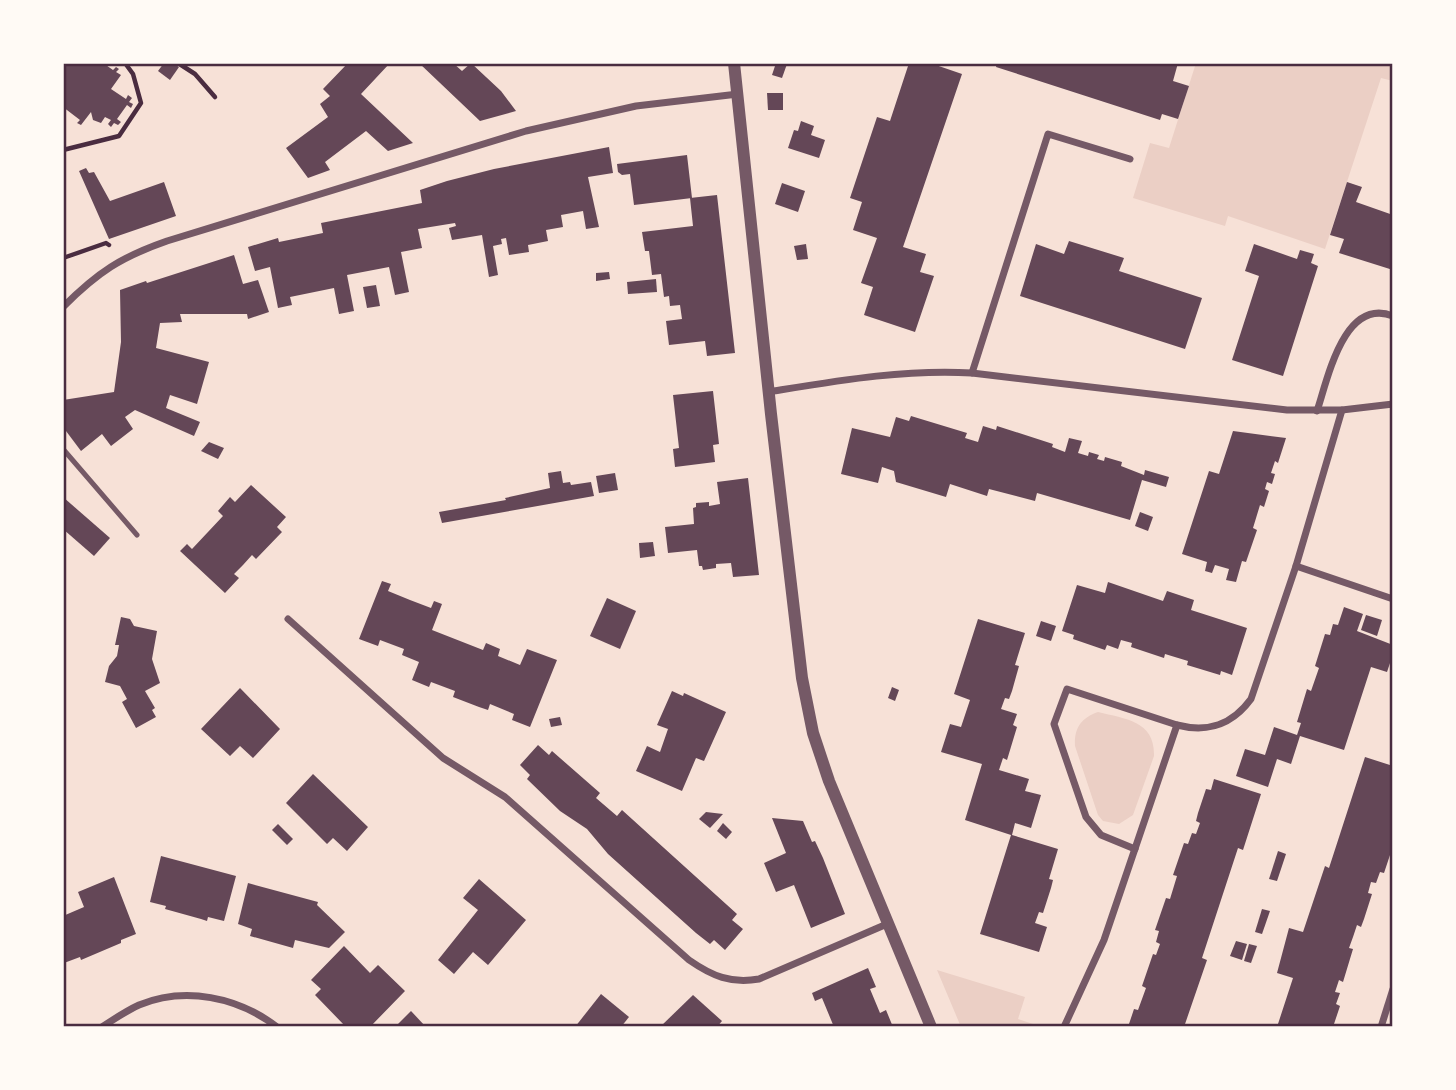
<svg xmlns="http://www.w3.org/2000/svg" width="1456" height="1090" font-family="'Nunito Sans',sans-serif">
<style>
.green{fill:#ebcfc5}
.building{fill:#644757}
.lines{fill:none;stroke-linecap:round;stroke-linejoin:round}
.path{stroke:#4a2c40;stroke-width:4.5}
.service{stroke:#755966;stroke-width:5}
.minor{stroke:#755966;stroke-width:7}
.tertiary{stroke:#755966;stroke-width:12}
.neatline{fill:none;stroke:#4a2c40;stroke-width:2.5}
</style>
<rect width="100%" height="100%" fill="#f7e1d7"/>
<!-- green -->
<g class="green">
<polygon points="1196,63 1393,63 1393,81 1381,78 1325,249 1228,216 1225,226 1133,198 1150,143 1169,148"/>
<path d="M1098,712C1126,719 1155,721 1154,756L1133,815L1119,824L1103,821L1098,815L1075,746C1074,728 1081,718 1098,712Z"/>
<polygon points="937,970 1025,997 1018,1019 1042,1027 961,1027"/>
</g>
<!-- building -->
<g class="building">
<polygon points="63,63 103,63 113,70 116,67 119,69 116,72 121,75 111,89 126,99 128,95 132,98 129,102 133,104 131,108 127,105 117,119 121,122 118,125 114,123 111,127 108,124 111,120 105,117 101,123 93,120 91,112 81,125 77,123 80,120 63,107"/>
<polygon points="164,63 173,63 179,67 170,80 158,71"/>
<polygon points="348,63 390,63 361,94 413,143 388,151 366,131 325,162 330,170 308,178 286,148 328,117 320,104 330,96 323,89"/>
<polygon points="419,63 453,63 462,71 471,63 501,91 516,111 480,121"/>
<polygon points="776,63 787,64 782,78 772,75"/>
<polygon points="909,63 930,63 962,74 903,247 926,254 920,272 934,276 915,332 864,315 873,287 861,283 877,238 853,230 862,202 850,198 877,117 890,121"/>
<polygon points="997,63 1178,63 1173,81 1189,86 1178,119 1162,114 1160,120 996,67"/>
<polygon points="767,93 783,93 783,110 768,110"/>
<polygon points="801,121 814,126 811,135 825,140 819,158 788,148 794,130 798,131"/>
<polygon points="609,147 613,173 588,177 599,227 586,229 583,211 561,215 563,227 546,230 548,241 528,245 529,252 509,255 506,238 501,239 502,244 493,246 498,275 489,277 482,235 452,240 449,228 456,226 455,223 418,229 422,248 401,252 409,292 395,295 389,267 347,275 354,311 339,314 334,288 290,297 292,305 278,308 270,267 255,271 248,247 278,238 279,242 323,233 321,223 422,203 420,190 447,181 494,169"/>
<polygon points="687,155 692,198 634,205 630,174 622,175 618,172 617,164"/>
<polygon points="86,168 89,173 94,172 110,201 164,182 176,216 109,239 79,171"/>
<polygon points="1347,182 1362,187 1356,202 1393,215 1393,270 1339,253 1344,239 1330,235"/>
<polygon points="782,183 805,191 798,212 775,204"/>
<polygon points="717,195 735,353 707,356 705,341 669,345 666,321 682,319 680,305 670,306 669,296 664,297 661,274 652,275 649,251 645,251 642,232 693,226 690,198"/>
<polygon points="1069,241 1124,258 1119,271 1202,298 1185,349 1020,296 1036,244 1064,254"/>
<polygon points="806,244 808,259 797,260 794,246"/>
<polygon points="1254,244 1297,259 1300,250 1314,254 1311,263 1318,266 1283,376 1232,360 1259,276 1245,271"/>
<polygon points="234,255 243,284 258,280 269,312 248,319 247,314 180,314 182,322 160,323 156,348 209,362 197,404 170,395 166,408 200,422 194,436 135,410 125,417 133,429 111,446 102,434 81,451 63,427 63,400 114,392 121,342 120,290 146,281 147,283"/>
<polygon points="609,272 610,279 596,281 596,273"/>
<polygon points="656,279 657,292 628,294 627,282"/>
<polygon points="376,285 380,306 367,308 363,287"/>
<polygon points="713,391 719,444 713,445 715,462 675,467 673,449 679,448 673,395"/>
<polygon points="911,416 967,433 965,438 978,442 983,426 996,430 997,426 1053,444 1052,447 1065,452 1069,438 1082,441 1078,453 1088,456 1089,452 1099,455 1097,459 1104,461 1105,457 1122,462 1121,466 1144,475 1145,470 1169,477 1166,487 1142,480 1130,520 1037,493 1035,501 989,489 987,496 950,484 946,497 896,482 894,471 882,467 878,483 841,474 852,428 890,437 896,417 909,421"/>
<polygon points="1233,431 1286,438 1278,463 1275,461 1271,473 1275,474 1272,484 1267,482 1265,489 1269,491 1264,507 1260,505 1253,528 1257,530 1246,562 1242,561 1236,582 1226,580 1229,569 1215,565 1212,573 1205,571 1207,562 1182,554 1209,471 1219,474"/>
<polygon points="209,442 224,448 218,459 201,451"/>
<polygon points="561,471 563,483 570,482 571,485 591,482 594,496 442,523 439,512 506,500 505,498 550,488 548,473"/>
<polygon points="615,473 618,490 599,493 596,476"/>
<polygon points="748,478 759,575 733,577 731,563 716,564 716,568 703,570 702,566 699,566 697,550 668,553 665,527 694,524 693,508 696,507 696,503 709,502 709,506 720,504 717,482"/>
<polygon points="251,485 286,517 277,527 282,532 256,559 252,555 243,565 234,574 239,578 225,593 180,551 187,544 192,549 223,516 218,511 230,497 235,502"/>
<polygon points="63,497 110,538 94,556 63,529"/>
<polygon points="1140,512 1153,517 1148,531 1135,526"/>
<polygon points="653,542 655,556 640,558 639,543"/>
<polygon points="382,581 391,584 388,591 410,600 431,608 434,601 442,604 432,630 483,650 486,643 500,649 498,656 520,665 527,649 557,660 530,727 512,720 514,714 490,704 488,710 479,707 453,697 455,691 431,682 429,687 412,680 419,662 402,655 404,649 380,640 378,646 359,639"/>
<polygon points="1108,582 1163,601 1167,591 1194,600 1191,610 1247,628 1232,675 1221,671 1220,675 1187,665 1188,661 1165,654 1164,658 1131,647 1132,643 1121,640 1118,649 1107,645 1105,650 1073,639 1074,635 1062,631 1077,585 1105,593"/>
<polygon points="607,598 636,611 620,649 590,636"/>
<polygon points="1344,607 1363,614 1357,631 1393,645 1393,654 1387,672 1371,667 1344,750 1300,736 1291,764 1277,759 1268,787 1236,776 1245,749 1265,755 1274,727 1297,735 1301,723 1297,722 1307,689 1311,691 1319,668 1315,666 1325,634 1330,635 1333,624 1338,625"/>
<polygon points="1366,615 1382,620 1377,636 1361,630"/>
<polygon points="121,617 130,619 134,626 157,631 152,659 160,683 145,691 155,708 152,710 156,717 136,728 122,702 127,699 120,686 105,682 109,666 117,656 119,645 115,645"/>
<polygon points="978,619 1025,633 1015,665 1019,666 1012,691 1009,699 1005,698 1001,709 1017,714 1013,725 1017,727 1007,760 1003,758 999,770 1029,779 1025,791 1041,795 1031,828 1015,823 1012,835 1058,849 1049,879 1053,880 1051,888 1043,913 1039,912 1035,923 1047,927 1039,952 980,934 1011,835 965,820 982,764 941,752 950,724 961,727 970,700 954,694"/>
<polygon points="1041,621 1056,626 1051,641 1036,636"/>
<polygon points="892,687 899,690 895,701 888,698"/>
<polygon points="240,688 280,729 253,758 240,746 230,756 201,729"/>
<polygon points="672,691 683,696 684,693 726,712 704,761 696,758 682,791 636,771 647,746 660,752 668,729 657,725"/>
<polygon points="560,717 562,725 551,727 549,719"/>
<polygon points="538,745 549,755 552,751 600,793 596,798 617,816 622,810 737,914 732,920 743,929 725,950 714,940 710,944 696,933 608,854 587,829 560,811 527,779 530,775 520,765"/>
<polygon points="1365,757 1393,766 1393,831 1390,840 1393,841 1392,849 1384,873 1380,872 1376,883 1371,882 1368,893 1372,894 1364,919 1361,927 1357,925 1353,937 1349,948 1353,949 1343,982 1339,980 1335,992 1340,993 1336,1004 1340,1006 1333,1027 1277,1027 1293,978 1277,973 1289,928 1303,932 1325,866 1329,868"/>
<polygon points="313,774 368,827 347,851 333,838 327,844 286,803"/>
<polygon points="1214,779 1261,794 1243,850 1238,848 1202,958 1207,960 1184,1027 1128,1027 1134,1009 1138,1010 1146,988 1142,986 1153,954 1156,955 1160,944 1156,942 1159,931 1155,930 1166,898 1170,899 1177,876 1173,875 1184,843 1188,844 1192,833 1196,834 1200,823 1196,821 1198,813 1206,789 1211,790"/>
<polygon points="706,812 723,814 710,828 699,819"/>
<polygon points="772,818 803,821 812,842 815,841 823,858 845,914 811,928 794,885 776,892 764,863 786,853"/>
<polygon points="723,823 732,832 726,839 717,831"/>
<polygon points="278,824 293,839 287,845 272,830"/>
<polygon points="1278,851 1286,854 1277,881 1269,879"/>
<polygon points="161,856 236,876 224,921 208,917 207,921 201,919 165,909 166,906 150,902"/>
<polygon points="114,877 136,934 121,940 121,943 81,960 80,957 64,963 63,916 84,907 78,892"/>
<polygon points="479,879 526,920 488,965 473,952 454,974 438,960 478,910 463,898"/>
<polygon points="248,883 318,902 317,905 345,932 329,948 295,940 293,948 250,936 252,929 238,924"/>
<polygon points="1262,909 1270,911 1262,934 1255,932"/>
<polygon points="1236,941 1247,944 1242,960 1230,956"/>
<polygon points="1249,944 1257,946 1251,963 1244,961"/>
<polygon points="344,946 370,973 378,965 405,991 370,1027 358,1027 355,1024 352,1027 346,1027 315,995 321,989 311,980"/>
<polygon points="868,968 876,987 870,989 880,1013 886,1010 893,1027 834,1027 822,998 815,1001 812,993"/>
<polygon points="601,994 629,1017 621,1027 575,1027"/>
<polygon points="693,995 722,1021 717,1027 660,1027"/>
<polygon points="411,1011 426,1027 395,1027"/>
</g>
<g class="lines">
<!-- path -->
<g class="path">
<polyline points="178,63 195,74 215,97"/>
<polyline points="63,150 119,136 141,103 133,74 125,63"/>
<polyline points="63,258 106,243 109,245"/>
</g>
<!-- service -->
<polyline class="service" points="63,449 137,535"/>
<!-- minor -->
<g class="minor">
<path d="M63,307C98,272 121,257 167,241L526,131L636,106L738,94"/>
<polyline points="972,373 1048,134 1130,159"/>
<path d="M768,392C836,381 903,369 972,373L1287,410H1342L1393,404"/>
<path d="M1317,411C1328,378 1344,297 1393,316"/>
<polyline points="1296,566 1393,599"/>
<path d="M288,619L443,758L505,797L689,960C712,976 731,984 759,979L887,924"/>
<polyline points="1135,849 1101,835 1086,817 1054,724 1067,689 1177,725"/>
<path d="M102,1027C114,1019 126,1011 139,1005C185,986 238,997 277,1027"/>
<path d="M1064,1027L1104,940L1177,725C1208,733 1232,725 1251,699L1296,566L1342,410"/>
<polyline points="1381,1027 1393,989"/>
</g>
<!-- tertiary -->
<polyline class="tertiary" points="734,63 771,414 802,678 813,733 829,781 931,1027"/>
</g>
<!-- border -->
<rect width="1456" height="1090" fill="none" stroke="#fffaf5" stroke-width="130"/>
<rect x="65" y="65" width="1326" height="960" class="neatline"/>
</svg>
